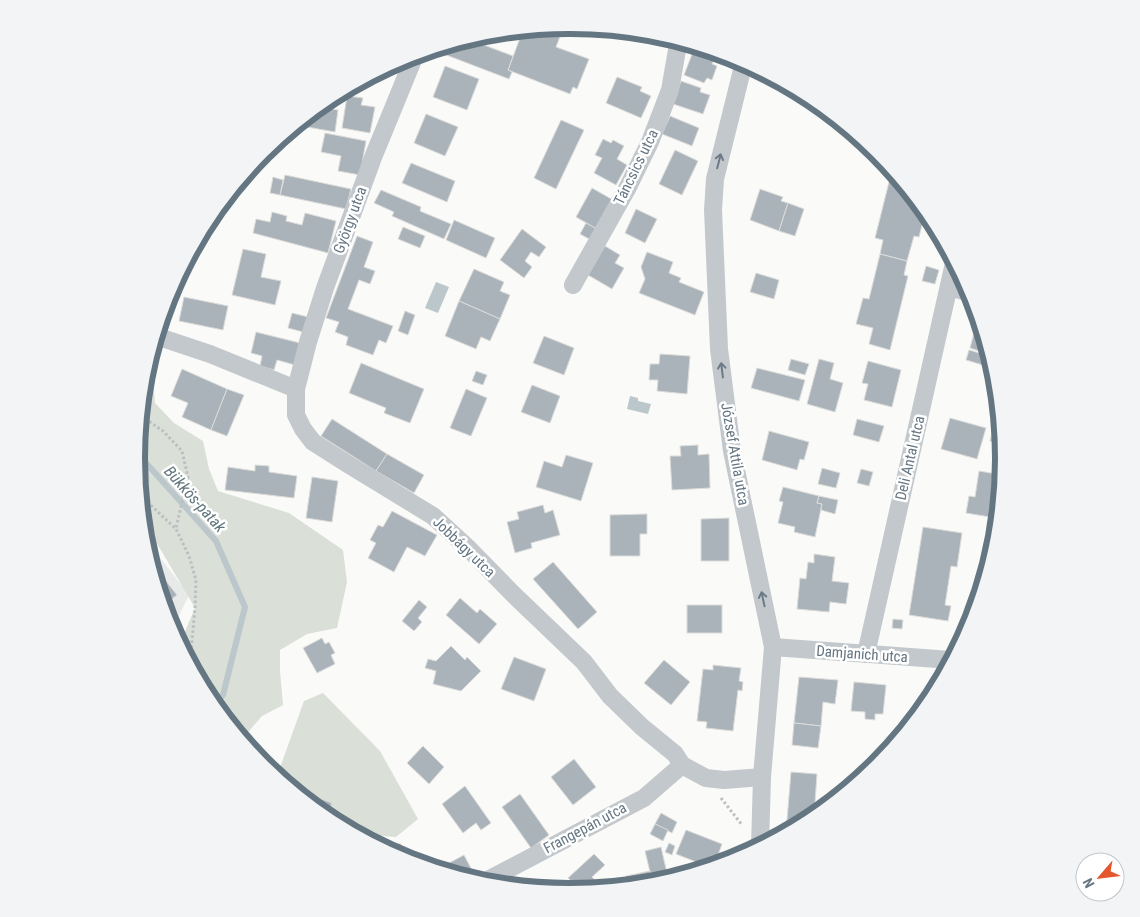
<svg xmlns="http://www.w3.org/2000/svg" width="1140" height="917" font-family="'Roboto Condensed',sans-serif">
<style>
.built{fill:#e8e9e9}
.green{fill:#dadfd7}
.water{fill:#bbc7cb}
.lines{fill:none;stroke-linecap:round;stroke-linejoin:round}
.stream{stroke:#bbc7cb;stroke-width:6}
.building{fill:#aab3b9;stroke:#dcdcda}
.path{stroke:#bbbfc2;stroke-width:3;stroke-dasharray:2.5 2.5;stroke-linecap:butt}
.street{stroke:#c3c8cc;stroke-width:18}
.oneway{stroke:#6a7a87}
.labels{text-anchor:middle;dominant-baseline:central;stroke-width:5;stroke-linejoin:round;paint-order:stroke}
.street-label{font-size:15px;fill:#657683;stroke:#fff}
.water-label{font-size:16px;font-style:italic;fill:#60757c;stroke:#fff}
.rim{fill:none;stroke:#657683;stroke-width:6}
</style>
<rect width="100%" height="100%" fill="#fafaf8"/>
<!-- built -->
<polygon class="built" points="144,537 189,595 172,630 169,624 145,543"/>
<!-- green -->
<g class="green">
<polygon points="150,358 151,359 155,403 174,423 203,441 209,469 218,491 289,513 343,550 347,582 337,628 307,634 280,650 280,671 283,705 262,716 242,739 209,699 180,643 195,608 142,518 137,458 145,374"/>
<polygon points="323,693 380,751 418,819 396,837 357,834 329,819 277,776 304,701"/>
</g>
<!-- water -->
<g class="water">
<polygon points="436,282 449,287 438,313 425,308"/>
<polygon points="630,396 638,398 638,401 651,404 648,414 627,409"/>
</g>
<g class="lines">
<!-- stream -->
<polyline class="stream" points="137,456 146,463 216,541 245,607 223,695 213,704"/>
</g>
<!-- building -->
<g class="building">
<polygon points="564,26 556,47 589,59 577,89 573,87 570,94 508,70 523,30"/>
<polygon points="468,39 513,56 508,70 512,72 509,79 441,53 444,46"/>
<polygon points="694,49 715,58 712,64 717,66 712,80 707,78 704,83 684,75"/>
<polygon points="404,58 397,73 381,70"/>
<polygon points="445,66 479,79 467,110 433,97"/>
<polygon points="617,77 642,87 640,91 651,96 641,118 606,103"/>
<polygon points="681,81 701,88 700,92 710,95 703,114 673,104"/>
<polygon points="347,96 363,98 361,105 375,107 370,133 342,128"/>
<polygon points="323,103 327,103 326,108 338,110 335,132 296,125"/>
<polygon points="426,114 458,127 445,156 414,143"/>
<polygon points="670,116 699,128 692,146 662,134"/>
<polygon points="561,120 584,130 556,189 534,178"/>
<polygon points="325,133 366,141 360,175 338,171 341,156 321,152"/>
<polygon points="603,139 611,143 613,140 624,146 617,159 627,165 616,185 594,173 602,158 595,155"/>
<polygon points="675,150 698,161 682,195 659,184"/>
<polygon points="411,163 455,181 447,202 402,183"/>
<polygon points="892,170 932,220 931,223 923,221 919,237 914,236 907,261 880,254 883,240 875,238"/>
<polygon points="285,175 351,189 346,209 280,195"/>
<polygon points="273,177 283,180 280,195 270,193"/>
<polygon points="592,188 613,200 597,229 576,217"/>
<polygon points="760,189 783,197 781,201 788,203 779,231 750,220"/>
<polygon points="381,190 421,207 420,211 451,224 444,239 392,216 394,212 374,203"/>
<polygon points="788,203 804,209 795,236 779,231"/>
<polygon points="636,209 657,219 645,243 625,233"/>
<polygon points="272,212 287,216 286,221 302,225 305,213 336,221 328,253 253,233 256,219 270,222"/>
<polygon points="454,220 495,238 486,258 446,240"/>
<polygon points="586,223 597,229 591,240 580,234"/>
<polygon points="403,227 425,236 420,248 398,239"/>
<polygon points="522,229 546,247 539,257 531,252 525,261 532,267 524,278 500,260"/>
<polygon points="357,236 373,242 364,267 375,271 370,284 359,280 348,309 393,326 386,343 379,340 373,355 346,345 348,337 335,332 339,322 326,318"/>
<polygon points="605,246 620,255 615,263 624,268 612,289 588,275"/>
<polygon points="243,249 266,254 261,277 281,281 275,305 232,295"/>
<polygon points="647,252 673,262 669,273 681,278 679,282 704,292 695,315 639,293 645,279 641,267"/>
<polygon points="880,254 907,261 904,275 908,276 890,350 869,344 873,328 856,324 863,298 869,299"/>
<polygon points="926,266 939,270 935,284 922,281"/>
<polygon points="474,269 504,282 500,291 510,295 500,319 459,301"/>
<polygon points="756,273 779,280 774,299 750,292"/>
<polygon points="184,297 228,306 223,330 179,321"/>
<polygon points="459,301 500,319 490,341 481,337 476,349 445,336"/>
<polygon points="405,311 415,315 408,335 398,331"/>
<polygon points="292,313 308,317 303,332 288,328"/>
<polygon points="978,318 988,352 988,354 970,348"/>
<polygon points="256,332 300,343 295,365 277,360 274,370 260,366 262,356 251,353"/>
<polygon points="544,336 574,348 564,375 533,363"/>
<polygon points="969,350 990,356 993,368 966,360"/>
<polygon points="660,354 690,356 687,394 657,391 658,380 649,380 650,364 659,364"/>
<polygon points="791,359 809,364 805,375 788,370"/>
<polygon points="819,359 834,363 830,379 843,383 835,412 807,404"/>
<polygon points="868,361 901,370 892,407 864,400 868,384 862,383"/>
<polygon points="361,363 424,389 410,423 384,413 386,408 349,393"/>
<polygon points="757,368 805,380 799,401 751,388"/>
<polygon points="182,369 227,389 211,430 182,417 188,403 171,396"/>
<polygon points="476,371 487,375 483,385 472,381"/>
<polygon points="532,385 560,396 550,423 521,412"/>
<polygon points="227,389 244,395 227,436 211,430"/>
<polygon points="466,389 487,398 471,436 450,428"/>
<polygon points="950,418 986,428 977,459 941,449"/>
<polygon points="332,419 387,454 376,471 321,436"/>
<polygon points="857,419 884,426 879,442 853,435"/>
<polygon points="993,429 1001,431 1002,444 990,441"/>
<polygon points="769,431 809,442 804,460 800,459 797,470 762,460"/>
<polygon points="698,445 698,455 709,454 710,488 672,490 670,456 681,456 680,446"/>
<polygon points="387,454 424,475 414,493 376,471"/>
<polygon points="566,455 593,463 581,501 536,487 544,461 562,467"/>
<polygon points="255,465 269,466 269,472 297,476 294,498 225,490 228,467 255,471"/>
<polygon points="822,468 840,473 836,488 818,484"/>
<polygon points="861,469 873,472 869,486 857,483"/>
<polygon points="979,471 1002,475 996,518 966,513 969,496 975,497"/>
<polygon points="312,477 338,481 332,522 306,518"/>
<polygon points="783,487 819,496 817,503 822,504 815,537 794,532 795,527 778,523 783,502 779,501"/>
<polygon points="819,496 838,500 835,514 821,510 822,504 817,503"/>
<polygon points="543,505 545,513 553,510 560,535 531,543 532,548 515,553 507,522 519,519 517,512"/>
<polygon points="392,511 437,535 425,556 407,547 394,572 368,558 376,543 370,540 378,525 383,527"/>
<polygon points="647,514 647,534 640,534 640,556 610,556 610,515"/>
<polygon points="729,518 729,561 701,561 701,519"/>
<polygon points="923,527 962,533 957,567 951,566 945,605 951,606 948,621 909,615"/>
<polygon points="814,554 835,557 832,581 849,583 846,604 830,602 829,612 797,609 800,578 806,579 808,562 814,563"/>
<polygon points="151,562 177,595 164,605"/>
<polygon points="553,562 597,612 578,629 533,579"/>
<polygon points="460,598 477,613 480,609 497,624 479,644 446,615"/>
<polygon points="419,600 427,607 418,618 422,622 414,631 402,621"/>
<rect x="687" y="605" width="35" height="28"/>
<polygon points="893,619 903,620 902,629 892,628"/>
<polygon points="322,638 325,644 329,642 335,653 331,655 335,664 317,673 303,648"/>
<polygon points="451,646 465,660 467,657 481,671 461,691 433,684 436,671 425,668 428,659 436,661"/>
<polygon points="514,657 546,669 534,701 501,689"/>
<polygon points="664,660 690,682 671,705 644,683"/>
<polygon points="713,665 741,668 739,681 743,682 742,691 738,690 733,731 706,728 707,722 697,721 703,669 713,670"/>
<polygon points="799,677 838,680 835,704 823,702 821,726 794,723"/>
<polygon points="854,682 886,685 883,714 875,714 875,720 865,719 865,712 851,711"/>
<polygon points="794,723 821,726 818,748 792,745"/>
<polygon points="423,746 444,767 429,784 407,763"/>
<polygon points="574,759 596,787 573,805 551,777"/>
<polygon points="791,772 817,774 814,816 786,832"/>
<polygon points="465,786 491,823 481,830 476,823 463,833 442,804"/>
<polygon points="520,794 549,835 531,848 502,807"/>
<polygon points="319,798 332,803 327,817 316,808"/>
<polygon points="661,813 677,822 672,833 655,824"/>
<polygon points="655,824 668,830 663,841 650,834"/>
<polygon points="686,830 722,844 714,866 709,867 676,854"/>
<polygon points="373,842 401,844 400,857"/>
<polygon points="669,843 675,846 672,855 665,852"/>
<polygon points="661,847 667,873 651,876 645,851"/>
<polygon points="594,854 605,865 592,877 603,889 581,891 568,878"/>
<polygon points="464,855 475,876 470,879 438,869"/>
<polygon points="650,871 652,882 648,883 648,884 628,886 626,876"/>
</g>
<g class="lines">
<!-- path -->
<g class="path">
<polyline points="141,416 163,431 182,451 188,477 176,528"/>
<polyline points="140,495 176,529 189,556 196,580 195,608 190,662"/>
<polyline points="186,655 190,647"/>
<polyline points="721,798 742,825"/>
</g>
<!-- street -->
<g class="street">
<polyline points="415,55 374,155 325,288 308,342 296,389 296,415 303,429 313,442 346,463 433,516 469,549 513,594 584,662 610,696 642,727 675,754 682,765 706,778 724,780 762,777"/>
<polyline points="744,62 715,179 713,210 719,349 732,451 773,647 762,777 760,846"/>
<polyline points="573,285 628,187 650,142 670,90 677,50 680,41"/>
<polyline points="949,287 971,293"/>
<polyline points="156,336 210,354 296,389"/>
<polyline points="773,647 951,660"/>
<polyline points="866,654 954,263"/>
<polyline points="482,883 644,798 682,765"/>
</g>
</g>
<!-- one-way arrows -->
<defs><path id="oneway-shaft" d="M-6 0H5M1.5-3L5.5 0L1.5 3" fill="none" stroke-width="1.6" stroke-linecap="round" stroke-linejoin="round" transform="scale(1.25)"/></defs>
<g class="oneway">
<use href="#oneway-shaft" transform="translate(719 161) rotate(-76)"/>
<use href="#oneway-shaft" transform="translate(722 370) rotate(-97)"/>
<use href="#oneway-shaft" transform="translate(763 599) rotate(-102)"/>
</g>
<g class="labels">
<!-- street labels -->
<g class="street-label">
<text transform="translate(636 167) rotate(-64)">Táncsics utca</text>
<text transform="translate(350 220) rotate(-70)">György utca</text>
<text transform="translate(735 454) rotate(80)">József Attila utca</text>
<text transform="translate(910 458) rotate(-77)">Deli Antal utca</text>
<text transform="translate(464 547) rotate(44)">Jobbágy utca</text>
<text transform="translate(862 654) rotate(4)">Damjanich utca</text>
<text transform="translate(585 828) rotate(-28)">Frangepán utca</text>
</g>
<!-- water labels -->
<g class="water-label">
<text transform="translate(195 499) rotate(48)">Bükkös-patak</text>
</g>
</g>
<!-- crop -->
<path d="M0 0H1140V917H0ZM569 34H571A424 424 0 0 1 995 458V459A424 424 0 0 1 571 883H569A424 424 0 0 1 145 459V458A424 424 0 0 1 569 34Z" fill="#f3f4f5" fill-rule="evenodd"/>
<path class="rim" d="M569 34H571A424 424 0 0 1 995 458V459A424 424 0 0 1 571 883H569A424 424 0 0 1 145 459V458A424 424 0 0 1 569 34Z"/>
<!-- north arrow -->
<g transform="translate(1100 877) rotate(242)"><circle r="24" fill="#ffffff" stroke="#c1c8cd"/>
<path d="M0-4L9 19L0 12L-9 19Z" fill="#e4572e"/>
<text y="-8" font-size="14" font-weight="bold" text-anchor="middle" fill="#657683">N</text>
</g>
</svg>
